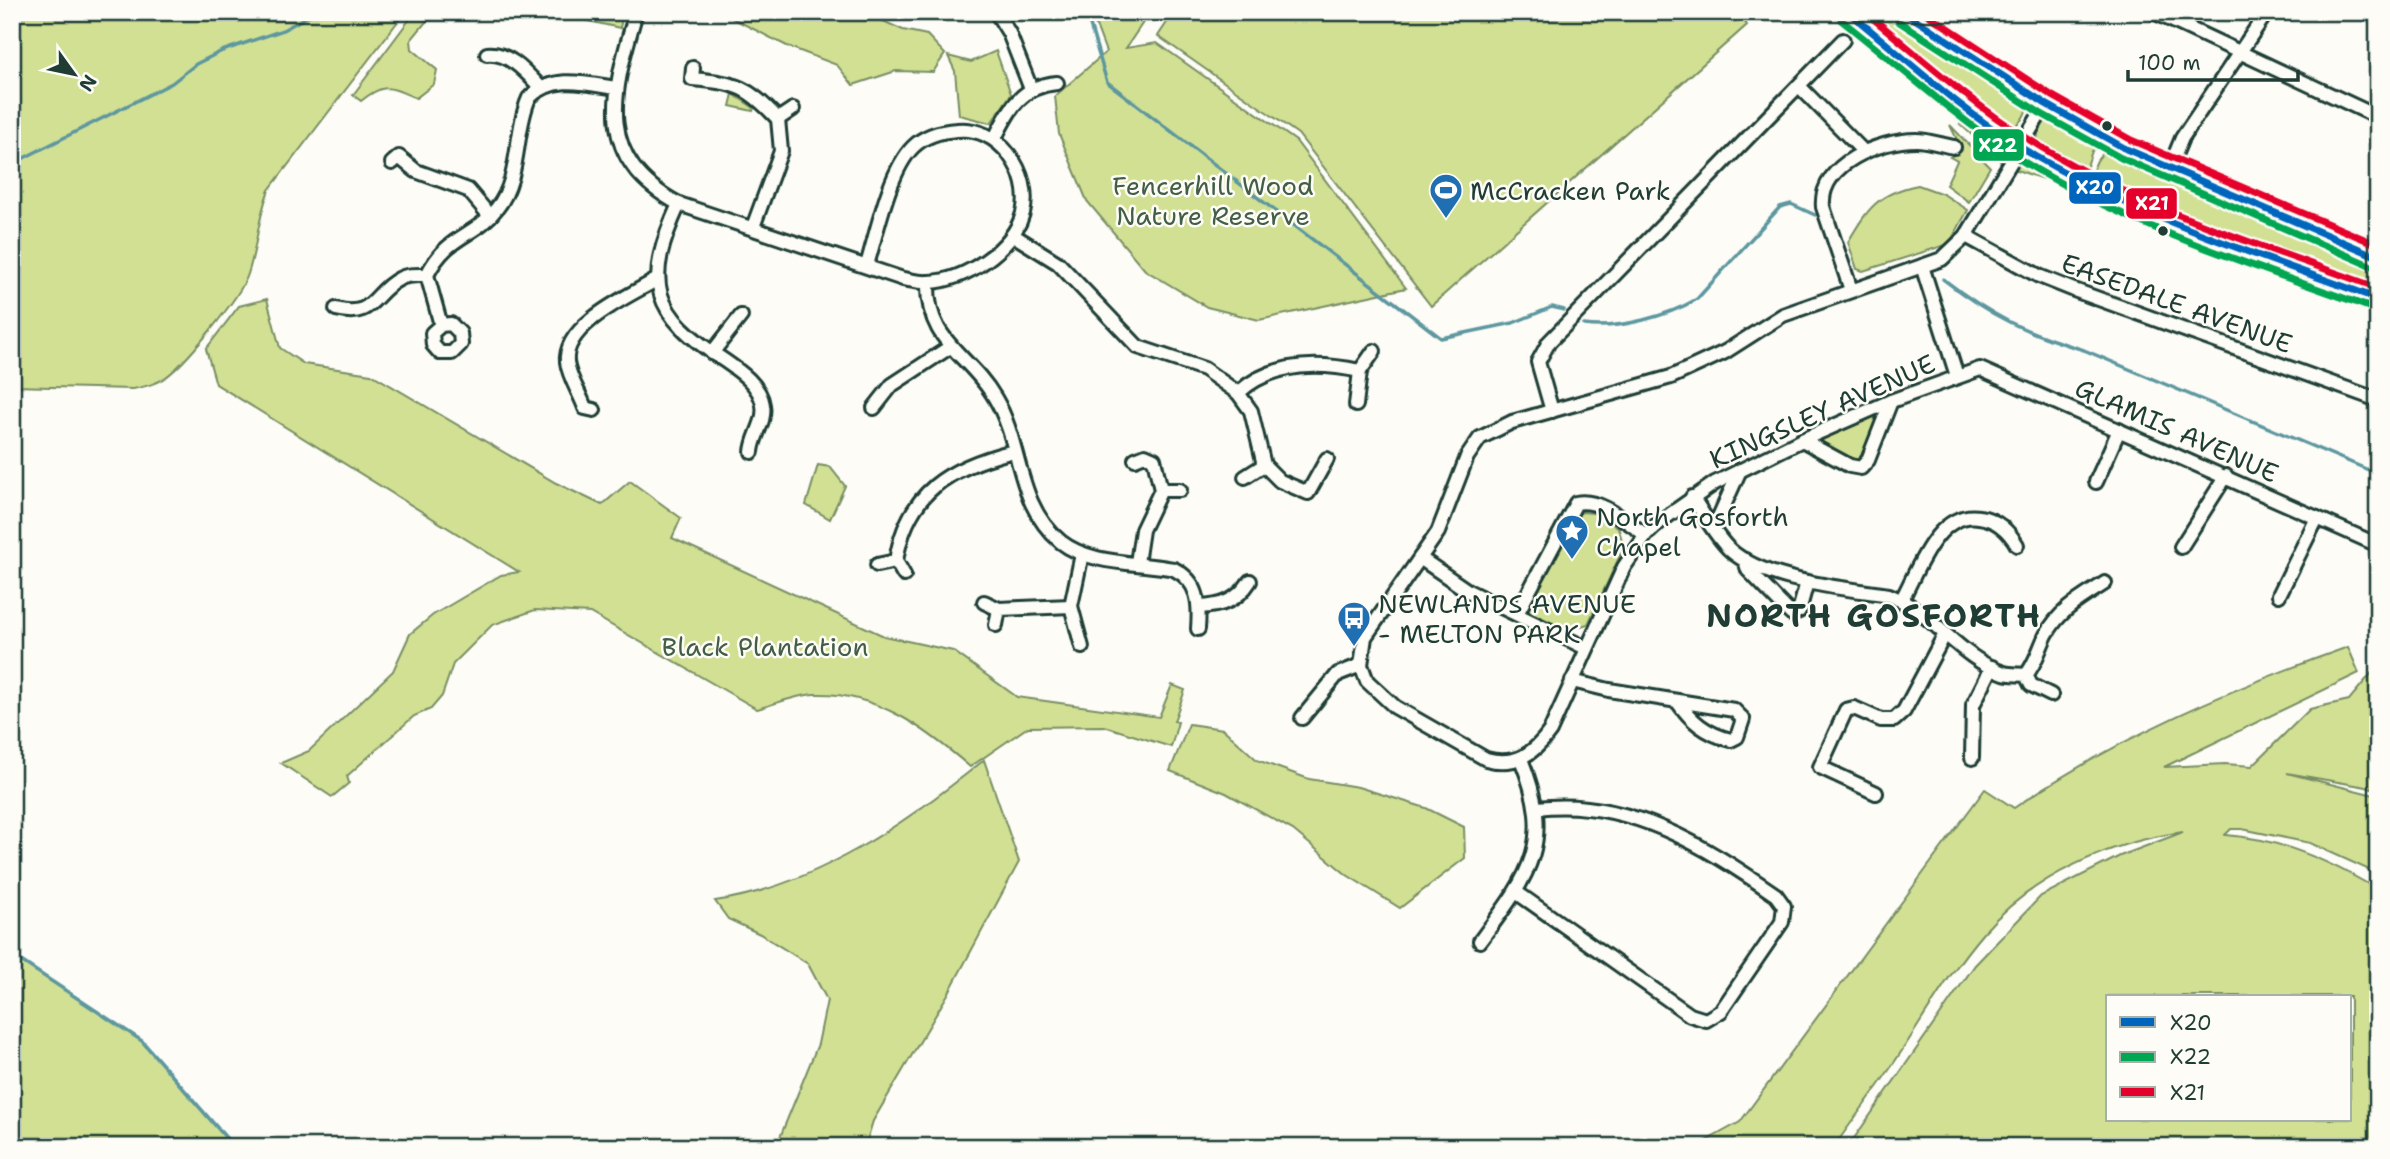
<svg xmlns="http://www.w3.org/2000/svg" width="2390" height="1159" font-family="'Shantell Sans',sans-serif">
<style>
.green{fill:#d2e094;stroke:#788e64;stroke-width:2;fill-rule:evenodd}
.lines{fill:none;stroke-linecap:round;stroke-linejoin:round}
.stream{stroke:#5d979f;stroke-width:3.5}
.minor-casing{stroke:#1f3d34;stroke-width:18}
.secondary-casing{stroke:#1f3d34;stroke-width:23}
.minor{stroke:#fdfcf7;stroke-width:12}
.secondary{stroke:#fdfcf7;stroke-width:18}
.bus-1-casing{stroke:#fdfcf7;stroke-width:12}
.bus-2-casing{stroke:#fdfcf7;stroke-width:12}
.bus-3-casing{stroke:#fdfcf7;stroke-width:12}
.bus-1{stroke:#0065bd;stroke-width:7}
.bus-2{stroke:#00a651;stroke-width:7}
.bus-3{stroke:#e4002b;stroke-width:7}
.bus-dot{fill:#1f3d34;stroke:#fdfcf7;stroke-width:2.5}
.labels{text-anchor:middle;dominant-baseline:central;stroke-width:5;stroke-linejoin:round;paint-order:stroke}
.park-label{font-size:26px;fill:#435e47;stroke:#fdfcf7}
.poi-label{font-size:26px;fill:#1f3d34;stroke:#fdfcf7;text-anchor:start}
.street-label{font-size:26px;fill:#1f3d34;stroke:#fdfcf7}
.district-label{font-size:33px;font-weight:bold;letter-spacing:2px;fill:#1f3d34;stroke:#fdfcf7}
.line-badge{stroke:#fdfcf7;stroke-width:2.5}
.badge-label{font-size:19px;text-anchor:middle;font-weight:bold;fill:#fff}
</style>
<rect width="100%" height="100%" fill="#fdfcf7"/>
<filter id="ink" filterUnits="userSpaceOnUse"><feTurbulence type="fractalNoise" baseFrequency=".0143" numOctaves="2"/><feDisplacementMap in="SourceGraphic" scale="14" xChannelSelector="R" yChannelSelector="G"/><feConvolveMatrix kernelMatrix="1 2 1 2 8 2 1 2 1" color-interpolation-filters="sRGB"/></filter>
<g filter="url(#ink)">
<!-- green -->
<g class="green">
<path d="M12,12H405L269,190C258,217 257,247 248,274C241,296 183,367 163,379C153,385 144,387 133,389L12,386Z"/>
<path d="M415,12H434L411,40L412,49L437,70L434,84L416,98C389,87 385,82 361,101L353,95Z"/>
<polygon points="547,12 623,12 620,28"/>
<polygon points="720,12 863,12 903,30 927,35 945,54 933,72 896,71 853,85 837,65 787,46"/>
<polygon points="1091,12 1150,12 1126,48 1157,43 1296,141 1406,288 1259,320 1207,307 1145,270 1087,201 1059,134 1055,96 1106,52"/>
<polygon points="1174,12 1397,12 1404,17 1409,12 1737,12 1747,25 1431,306 1298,134 1158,36"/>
<path d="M1878,12H1889L2021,97L2026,111C2021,125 2014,128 1999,125L1870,22Z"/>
<polygon points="1862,33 1962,114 1957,120 1858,38"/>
<polygon points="996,51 1011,94 991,123 959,115 955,71 948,56 971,62"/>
<polygon points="733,94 754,108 753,111 730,106"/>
<polygon points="1967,118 2004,146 2005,155 2001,162 1960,124"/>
<polygon points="2047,120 2058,120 2102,143 2092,151 2084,175 2042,153 2036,144 2040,125"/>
<polygon points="1950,125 1990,167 1969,202 1946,185 1957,161 1950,157 1962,150"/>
<path d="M2111,148L2378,263V293L2191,225L2093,180C2093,164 2097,156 2111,148Z"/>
<polygon points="2026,159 2078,188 2077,191 2011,168 2019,160"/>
<path d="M1918,185L1943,194L1968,210L1949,244L1863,271L1857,269L1848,242C1868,208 1878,193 1918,185Z"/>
<polygon points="2088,193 2148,226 2147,228 2084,200 2085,194"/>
<polygon points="2209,245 2378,308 2378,315 2204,251"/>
<path d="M267,299L280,348L304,364L371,374L556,483L602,505L630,481L681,518L672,538L884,636L953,651L1017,697L1159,717L1172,685L1185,690L1174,721L1178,722L1171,747L1104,726L1028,727L970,767C926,729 877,692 815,694C796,695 775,704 757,709L590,613L535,610L492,625L453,664L442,696L431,709L414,716L347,776L349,783L332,797L281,763L309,751L393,671L410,634L433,615L501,575L519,572L216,384L206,349L239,306Z"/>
<polygon points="1875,414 1877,422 1861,459 1855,462 1823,446 1822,437"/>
<polygon points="818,465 830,467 845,486 830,519 806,505"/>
<polygon points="1582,512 1593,513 1618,527 1624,547 1588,624 1564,631 1526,611 1528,598 1570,518"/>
<path d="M2348,647L2359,673L2164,767L2225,764L2252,766L2310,709L2349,700L2375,669L2378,658V789L2287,773L2378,796V874L2310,843L2242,829H2231L2225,835C2279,838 2332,862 2378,890V1147H1848L1975,965L2041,896L2120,856L2183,832C2109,842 2033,876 1983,933C1946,976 1919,1027 1887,1073C1870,1098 1851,1122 1834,1147H1695L1740,1122L1985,789L2014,808C2116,738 2232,688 2348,647ZM2108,996H2350V1119H2108Z"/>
<polygon points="1189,724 1223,729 1257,760 1309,779 1358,787 1426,808 1464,827 1465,858 1400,908 1347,875 1293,830 1226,793 1170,771"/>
<path d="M984,760L1019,862L948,994L873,1121L865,1147H776L818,1044L827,1000L808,964L760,934L728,919L715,901C816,886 906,823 984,760Z"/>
<polygon points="12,955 142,1041 234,1147 12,1147"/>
</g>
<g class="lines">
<!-- stream -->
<g class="stream">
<polyline points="1086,12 1107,82 1441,338 1513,323 1552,307 1564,310"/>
<polyline points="12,164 172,83 196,64 222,51 283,30 315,12"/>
<path d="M1943,279C1992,317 2024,332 2084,350L2378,474"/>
<path d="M1584,325C1618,330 1668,316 1697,299L1780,207L1791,204L1815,215"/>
<polyline points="12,955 142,1041 234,1147"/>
</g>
<defs>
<g id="minor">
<path d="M636,12C614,90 591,157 679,204L903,279C911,280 920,283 929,282C965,281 1013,249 1023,213C1033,173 998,125 957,130C942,131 925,135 913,147C889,171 877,232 867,265"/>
<polyline points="996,12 1009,33 1031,89"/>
<polyline points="2154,12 2378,117"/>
<path d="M487,54C509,52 526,72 540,87"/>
<path d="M693,68L692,79C737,83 747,86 778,119L781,151L753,227"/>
<polyline points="1799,86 1864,152"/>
<path d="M2046,104L1966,236L1942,259L1783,315L1725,352L1671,377L1512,422L1480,438L1467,457L1438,532L1365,637L1361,665L1367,681L1395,707L1486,759C1515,767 1534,754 1550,731L1624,567L1646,535L1662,520L1715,483L1802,440L1891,401L1980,369L2378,545"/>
<polyline points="778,119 793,109"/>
<path d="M995,138C1010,108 1021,86 1057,83"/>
<polyline points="2175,155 2182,138 2267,12"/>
<polyline points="392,163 399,157 416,171 468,190 490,216"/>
<path d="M679,204C643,283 651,313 725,361C741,372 760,385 763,405C766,422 753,436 752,452"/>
<polyline points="1013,235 1058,263 1138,347 1204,369 1238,393 1251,411 1264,465 1280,481 1308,493 1327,459"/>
<polyline points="1966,236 2039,276 2074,290 2378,400"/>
<polyline points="1922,266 1957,376"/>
<path d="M928,282C926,343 969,353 995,398C1023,445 1015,504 1061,542C1090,565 1138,562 1174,569C1199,582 1200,603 1198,629"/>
<path d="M1851,290L1823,207C1819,164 1880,140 1916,140C1928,140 1942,145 1954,147"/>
<path d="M336,309C374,319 372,293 399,279C407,274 418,275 427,275"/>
<path d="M441,325L432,333L433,345L440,353H452L461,344L460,333L451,324L441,325L427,275C448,233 475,238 497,208C521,178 514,132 529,98C553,74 584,83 615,88"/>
<polyline points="712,353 741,316"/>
<path d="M1238,393C1272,362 1319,362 1360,371"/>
<polyline points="1356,405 1360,371 1374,351"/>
<polyline points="874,408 892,385 950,347"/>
<path d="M594,410L585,408C580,393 569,378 567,362C563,325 629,296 656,280"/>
<polyline points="1552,411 1538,362 1549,342 1843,40"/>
<polyline points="1802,440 1850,466 1861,468 1868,460 1891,401"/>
<polyline points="1135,459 1145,455 1154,459 1161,490 1142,530 1137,563"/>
<polyline points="1245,477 1264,465"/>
<polyline points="2096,482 2119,430"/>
<polyline points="1161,490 1180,490"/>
<path d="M1692,497C1704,514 1715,536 1730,550C1766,582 1844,588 1889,595C1933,612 1959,658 2004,673C2011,675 2019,674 2026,675L2031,685L2051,695"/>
<polyline points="1714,528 1740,470"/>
<polyline points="2181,547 2226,476"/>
<polyline points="1082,554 1071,606 1082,647"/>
<polyline points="1420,558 1468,591 1586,648"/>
<polyline points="1745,560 1748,570 1791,614 1799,611 1807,582"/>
<polyline points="877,565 896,561"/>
<path d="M904,575L896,561C907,491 950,467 1014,451"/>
<polyline points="2279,595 2317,518"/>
<path d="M1902,599C1918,570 1937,511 1979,517C1996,519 2009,531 2017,545"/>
<polyline points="984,602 999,609"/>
<path d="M1199,607C1222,606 1237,601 1250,581"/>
<path d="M1517,614L1576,503C1601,498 1626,522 1646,535"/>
<polyline points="996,625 999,609 1071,606"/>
<path d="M2026,675C2036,663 2039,649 2046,635C2060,609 2082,598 2105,583"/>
<path d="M1572,681L1609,690L1734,710L1743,719L1737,737L1731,740C1706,734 1691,721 1677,701"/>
<polyline points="1302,718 1338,674 1361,665"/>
<polyline points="1972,758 1973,705 1992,667"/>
<polyline points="1876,793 1820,767 1846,710 1854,708 1881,720 1894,720 1904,711 1945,634"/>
<path d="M1516,892L1690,1015L1706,1020L1721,1011L1782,922L1784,906L1776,895C1705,846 1628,797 1537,808"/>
<path d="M1480,941C1530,874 1555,843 1521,759"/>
</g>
<g id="secondary">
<polyline points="1848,12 1982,119 2019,146 2086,184 2168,222 2378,299"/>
<polyline points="1904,12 2046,104 2126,149 2378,257"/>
</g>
</defs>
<!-- minor casing -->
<use href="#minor" class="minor-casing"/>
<!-- secondary casing -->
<use href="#secondary" class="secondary-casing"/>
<!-- minor -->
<use href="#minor" class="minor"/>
<!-- secondary -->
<use href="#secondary" class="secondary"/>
<defs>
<g id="bus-1">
<path d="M1848,12C1904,57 1959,109 2020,147C2131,215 2256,254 2378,299"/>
<polyline points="1904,12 2046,104 2126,149 2378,257"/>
</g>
<g id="bus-2">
<path d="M1841,20C1898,65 1953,115 2013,155C2123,226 2252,264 2374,309"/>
<polyline points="1898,21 2040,113 2121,158 2374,267"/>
</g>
<g id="bus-3">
<path d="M1865,12C1917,54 1968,101 2025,137C2133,207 2258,244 2378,288"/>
<polyline points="1924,12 2051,95 2131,140 2378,245"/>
</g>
</defs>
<!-- bus-1 casing -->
<use href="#bus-1" class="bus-1-casing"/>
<!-- bus-2 casing -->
<use href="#bus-2" class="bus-2-casing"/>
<!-- bus-3 casing -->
<use href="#bus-3" class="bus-3-casing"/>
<!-- bus-1 -->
<use href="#bus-1" class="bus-1"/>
<!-- bus-2 -->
<use href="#bus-2" class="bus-2"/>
<!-- bus-3 -->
<use href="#bus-3" class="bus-3"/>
</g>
</g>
<!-- icons -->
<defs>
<symbol id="stadium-pin" viewBox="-11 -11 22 30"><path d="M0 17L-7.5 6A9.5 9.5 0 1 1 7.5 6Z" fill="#1f6fb2" stroke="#fdfcf7"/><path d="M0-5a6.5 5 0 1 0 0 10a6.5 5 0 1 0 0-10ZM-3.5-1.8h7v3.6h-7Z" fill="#fff"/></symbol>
<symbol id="sight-pin" viewBox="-11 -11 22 30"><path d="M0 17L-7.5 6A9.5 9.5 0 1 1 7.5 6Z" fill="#1f6fb2" stroke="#fdfcf7"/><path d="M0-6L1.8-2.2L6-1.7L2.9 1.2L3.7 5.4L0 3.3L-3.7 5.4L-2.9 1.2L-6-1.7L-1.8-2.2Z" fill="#fff"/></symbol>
<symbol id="bus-pin" viewBox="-11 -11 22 30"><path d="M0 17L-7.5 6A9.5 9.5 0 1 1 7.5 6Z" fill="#1f6fb2" stroke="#fdfcf7"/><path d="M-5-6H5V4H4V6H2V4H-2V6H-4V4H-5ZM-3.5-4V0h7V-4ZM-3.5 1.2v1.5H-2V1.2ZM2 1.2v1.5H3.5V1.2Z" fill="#fff"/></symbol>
</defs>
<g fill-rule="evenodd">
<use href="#stadium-pin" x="1427" y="171" width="38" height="52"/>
<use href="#sight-pin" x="1553" y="512" width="38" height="52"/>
<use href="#bus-pin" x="1335" y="599" width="38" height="52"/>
</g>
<!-- markers -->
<g class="bus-dot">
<circle cx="2107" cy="126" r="6"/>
<circle cx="2163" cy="231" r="6"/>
</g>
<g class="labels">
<!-- park labels -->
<g class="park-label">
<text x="1213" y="185">Fencerhill Wood<tspan x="1213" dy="30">Nature Reserve</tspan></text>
<text x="765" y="646">Black Plantation</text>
</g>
<!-- poi labels -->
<g class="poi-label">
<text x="1470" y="190">McCracken Park</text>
<text x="1596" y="516">North Gosforth<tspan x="1596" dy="30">Chapel</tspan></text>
<text x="1378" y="603">NEWLANDS AVENUE<tspan x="1378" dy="30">- MELTON PARK</tspan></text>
</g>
<!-- street labels -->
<g class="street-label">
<text transform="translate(2177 303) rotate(20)">EASEDALE AVENUE</text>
<text transform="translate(1822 411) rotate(-24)">KINGSLEY AVENUE</text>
<text transform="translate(2177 430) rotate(24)">GLAMIS AVENUE</text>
</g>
<!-- district labels -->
<g class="district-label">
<text x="1874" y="615">NORTH GOSFORTH</text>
</g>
</g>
<g class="line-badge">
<rect x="1972" y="128" width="53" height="34" rx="7" fill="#00a651"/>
<rect x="2068" y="171" width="54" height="34" rx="7" fill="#0065bd"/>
<rect x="2125" y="187" width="53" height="33" rx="7" fill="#e4002b"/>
</g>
<g class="badge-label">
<text x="1998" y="152">X22</text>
<text x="2095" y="194">X20</text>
<text x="2152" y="210">X21</text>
</g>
<!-- margin -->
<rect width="2390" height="1159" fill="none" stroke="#fdfcf7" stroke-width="42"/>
<rect x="21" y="21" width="2348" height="1117" fill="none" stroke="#1f3d34" stroke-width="2.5" filter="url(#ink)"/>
<!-- legend -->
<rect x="2106" y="995" width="245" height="126" fill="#fdfcf7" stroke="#a4b0a9" stroke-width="2"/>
<rect x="2120" y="1017" width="35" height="10" fill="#0065bd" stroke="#a4b0a9" stroke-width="2"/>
<text x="2170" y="1030" font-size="21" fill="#1f3d34">X20</text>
<rect x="2120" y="1052" width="35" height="10" fill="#00a651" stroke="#a4b0a9" stroke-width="2"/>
<text x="2170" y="1064" font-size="21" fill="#1f3d34">X22</text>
<rect x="2120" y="1087" width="35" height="10" fill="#e4002b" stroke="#a4b0a9" stroke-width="2"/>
<text x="2170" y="1100" font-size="21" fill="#1f3d34">X21</text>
<!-- north arrow -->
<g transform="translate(74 74) rotate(123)" stroke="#fdfcf7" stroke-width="5" paint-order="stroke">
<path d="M0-5L12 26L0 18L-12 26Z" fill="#1f3d34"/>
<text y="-10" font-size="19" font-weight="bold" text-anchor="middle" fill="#1f3d34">N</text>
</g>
<!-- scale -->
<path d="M2128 70v10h170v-10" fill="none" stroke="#1f3d34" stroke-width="3.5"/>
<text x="2138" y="70" font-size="21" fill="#1f3d34" stroke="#fdfcf7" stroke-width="5" paint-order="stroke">100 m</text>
</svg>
